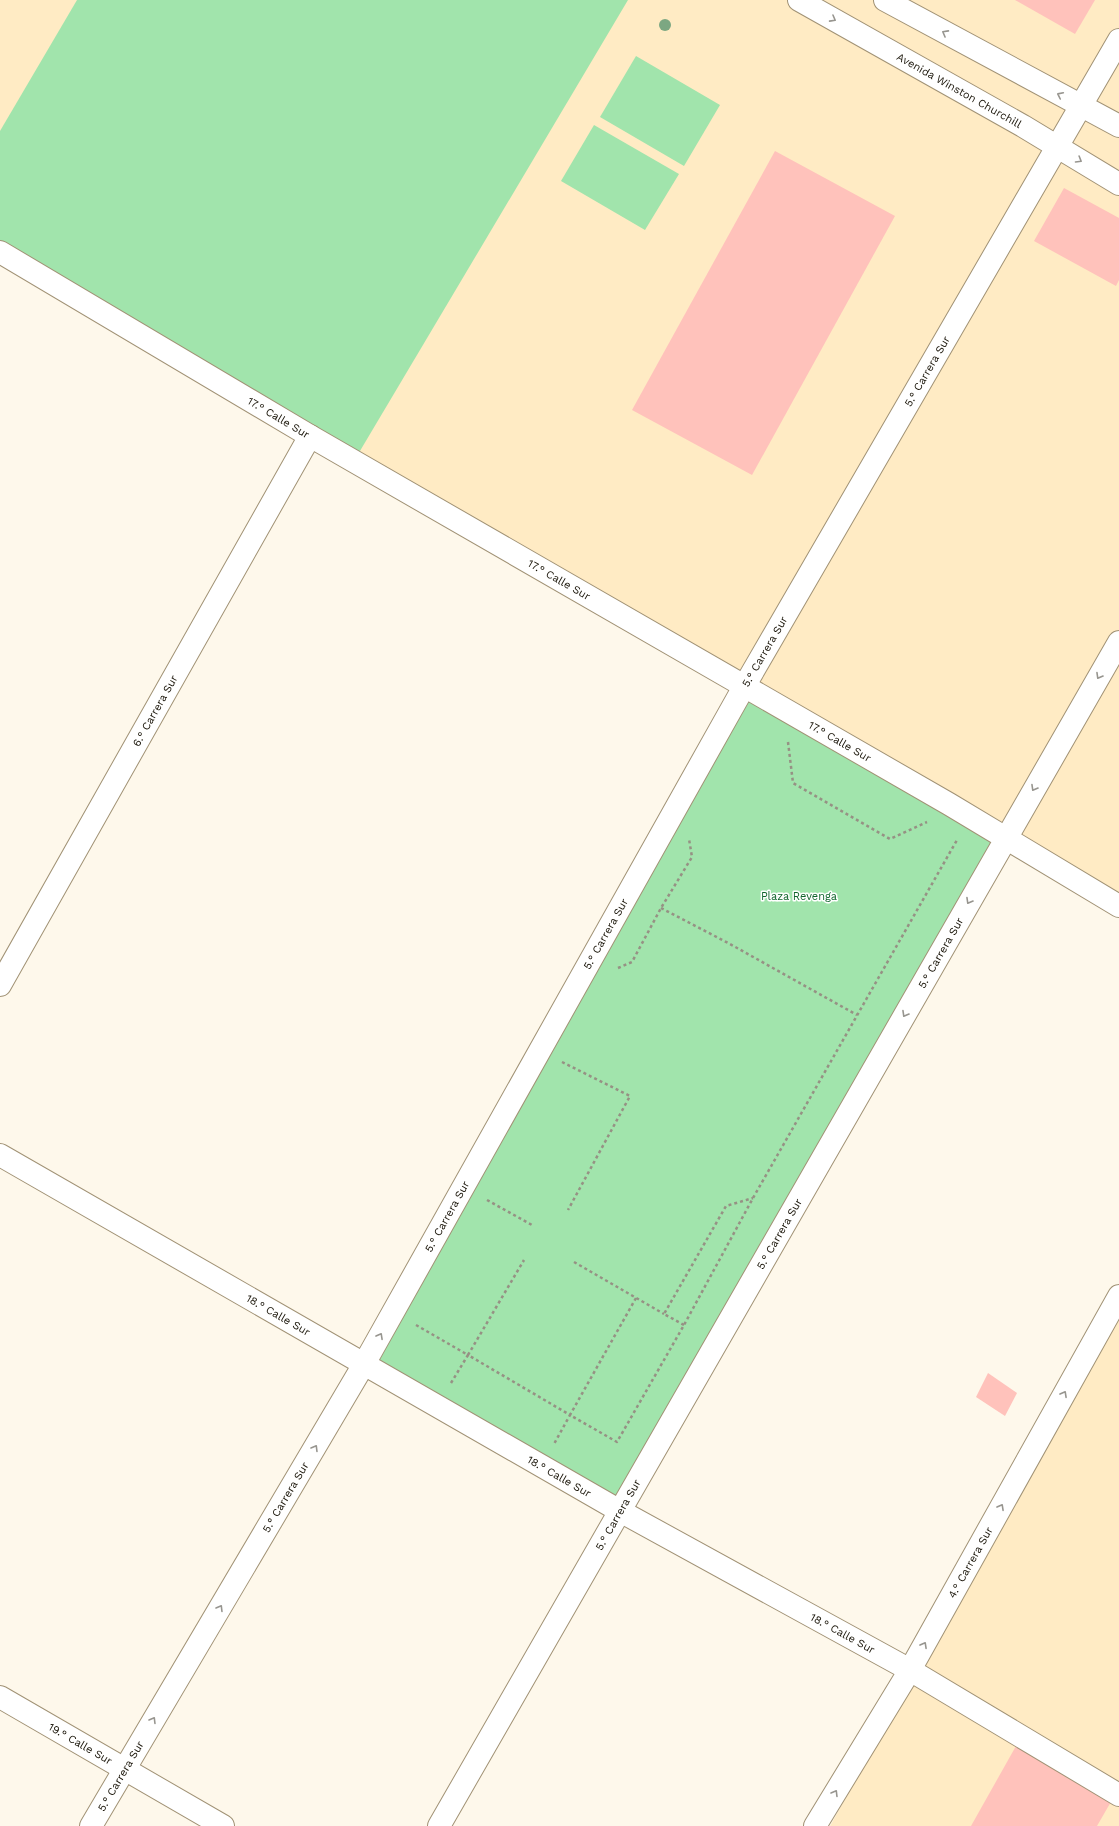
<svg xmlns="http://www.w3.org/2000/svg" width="1119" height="1826" font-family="'Work Sans',sans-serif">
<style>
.built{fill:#ffebc4}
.green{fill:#a1e4ac}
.building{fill:#ffc2bb}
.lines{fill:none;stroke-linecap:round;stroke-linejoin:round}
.minor-casing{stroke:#a19275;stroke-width:24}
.path{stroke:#969184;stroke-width:2.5;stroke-dasharray:3 3;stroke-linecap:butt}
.minor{stroke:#fff;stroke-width:22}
.tree{fill:#7ca782}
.oneway{stroke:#97958f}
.labels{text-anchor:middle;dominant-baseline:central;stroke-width:3;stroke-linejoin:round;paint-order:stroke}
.street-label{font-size:11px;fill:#181307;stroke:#fff}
.park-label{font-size:11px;fill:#11652c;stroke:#fff}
</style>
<rect width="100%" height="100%" fill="#fef8eb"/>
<!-- built -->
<g class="built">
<polygon points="0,0 1119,0 1119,898 0,243"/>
<polygon points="1119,1310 1119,1826 830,1826"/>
</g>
<!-- green -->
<g class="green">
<polygon points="77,0 628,0 354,461 0,252 0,131"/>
<polygon points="636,56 720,105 684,166 600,117"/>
<polygon points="594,125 679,174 645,230 561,181"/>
<polygon points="745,690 1002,838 620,1505 371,1362"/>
</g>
<!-- building -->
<g class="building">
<polygon points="1015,0 1095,0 1075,34"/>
<polygon points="775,151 895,216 752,475 632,410"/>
<polygon points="1064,188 1119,218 1119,280 1116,286 1034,241"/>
<polygon points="988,1373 1017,1393 1005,1416 976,1397"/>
<polygon points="1016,1746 1112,1800 1097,1826 971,1826"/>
</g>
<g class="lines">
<defs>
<g id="minor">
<path id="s1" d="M799,0L1023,126L1119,184"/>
<polyline points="885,0 1119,126"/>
<path id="s2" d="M0,252L310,436L949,804L1119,906"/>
<path id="s3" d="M0,985L310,436"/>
<path id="s4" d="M0,1155L620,1511L910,1670L1119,1795"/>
<path id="s5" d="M0,1697L223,1826"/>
<path id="s6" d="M91,1826L364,1364L745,685L1119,40"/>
<path id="s7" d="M439,1826L1119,642"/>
<path id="s8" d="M815,1826L910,1670L1119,1296"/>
</g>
</defs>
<!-- minor casing -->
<use href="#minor" class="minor-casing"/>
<!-- path -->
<g class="path">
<polyline points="788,742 793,783 890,839 927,822"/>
<polyline points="661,908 730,944 857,1015"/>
<polyline points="618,968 632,962 661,908 692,857 689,839"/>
<polyline points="562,1062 630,1096 568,1210"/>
<polyline points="487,1200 532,1225"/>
<polyline points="574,1262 664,1314"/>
<polyline points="636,1298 570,1415 617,1442 684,1325 753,1198 957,840"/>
<polyline points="416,1325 468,1355 524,1260"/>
<polyline points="684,1325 664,1314 726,1206 753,1198"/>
<polyline points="451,1383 468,1355 570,1415 554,1444"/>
</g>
<!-- minor -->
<use href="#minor" class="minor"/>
</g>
<!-- trees -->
<circle class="tree" cx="665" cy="25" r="6"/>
<!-- one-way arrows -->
<defs><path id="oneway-chevron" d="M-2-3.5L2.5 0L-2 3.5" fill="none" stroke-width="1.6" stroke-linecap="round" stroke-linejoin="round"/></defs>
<g class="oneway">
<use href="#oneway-chevron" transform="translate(833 19) rotate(29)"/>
<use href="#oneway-chevron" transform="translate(945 33) rotate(-151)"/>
<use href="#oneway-chevron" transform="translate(1060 95) rotate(-154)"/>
<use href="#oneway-chevron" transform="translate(1079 160) rotate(31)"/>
<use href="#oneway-chevron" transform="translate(1099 676) rotate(120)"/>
<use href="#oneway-chevron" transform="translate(1034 788) rotate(120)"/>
<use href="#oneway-chevron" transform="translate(969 901) rotate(120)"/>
<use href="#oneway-chevron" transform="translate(905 1014) rotate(120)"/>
<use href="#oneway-chevron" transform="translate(380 1336) rotate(-61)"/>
<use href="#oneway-chevron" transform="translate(1064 1394) rotate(-61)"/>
<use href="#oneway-chevron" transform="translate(315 1448) rotate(-59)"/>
<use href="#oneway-chevron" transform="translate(1001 1507) rotate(-61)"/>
<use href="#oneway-chevron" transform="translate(220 1608) rotate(-59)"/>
<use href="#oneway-chevron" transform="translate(924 1645) rotate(-61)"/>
<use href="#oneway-chevron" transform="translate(153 1720) rotate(-59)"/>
<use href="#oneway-chevron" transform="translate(835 1793) rotate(-59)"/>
</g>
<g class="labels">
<!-- street labels -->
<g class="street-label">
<text stroke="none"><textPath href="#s1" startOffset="184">Avenida Winston Churchill</textPath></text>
<text stroke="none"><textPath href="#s6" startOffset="1678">5.° Carrera Sur</textPath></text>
<text stroke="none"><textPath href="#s2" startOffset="324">17.° Calle Sur</textPath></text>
<text stroke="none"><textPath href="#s2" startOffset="648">17.° Calle Sur</textPath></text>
<text stroke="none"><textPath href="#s6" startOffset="1354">5.° Carrera Sur</textPath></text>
<text stroke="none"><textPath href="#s3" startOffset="315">6.° Carrera Sur</textPath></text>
<text stroke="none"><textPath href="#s2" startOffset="972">17.° Calle Sur</textPath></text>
<text stroke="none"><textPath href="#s6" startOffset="1030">5.° Carrera Sur</textPath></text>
<text stroke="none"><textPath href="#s7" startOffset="1007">5.° Carrera Sur</textPath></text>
<text stroke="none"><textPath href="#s6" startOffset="706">5.° Carrera Sur</textPath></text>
<text stroke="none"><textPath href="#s7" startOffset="683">5.° Carrera Sur</textPath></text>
<text stroke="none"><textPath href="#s4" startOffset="321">18.° Calle Sur</textPath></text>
<text stroke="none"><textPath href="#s4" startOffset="645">18.° Calle Sur</textPath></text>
<text stroke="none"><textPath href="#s6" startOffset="382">5.° Carrera Sur</textPath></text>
<text stroke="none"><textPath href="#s7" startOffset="359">5.° Carrera Sur</textPath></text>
<text stroke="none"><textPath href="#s8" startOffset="306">4.° Carrera Sur</textPath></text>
<text stroke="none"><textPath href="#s4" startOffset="969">18.° Calle Sur</textPath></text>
<text stroke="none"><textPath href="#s5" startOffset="93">19.° Calle Sur</textPath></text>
<text stroke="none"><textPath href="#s6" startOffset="58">5.° Carrera Sur</textPath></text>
</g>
<!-- park labels -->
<g class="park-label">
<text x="799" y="896">Plaza Revenga</text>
</g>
</g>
</svg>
